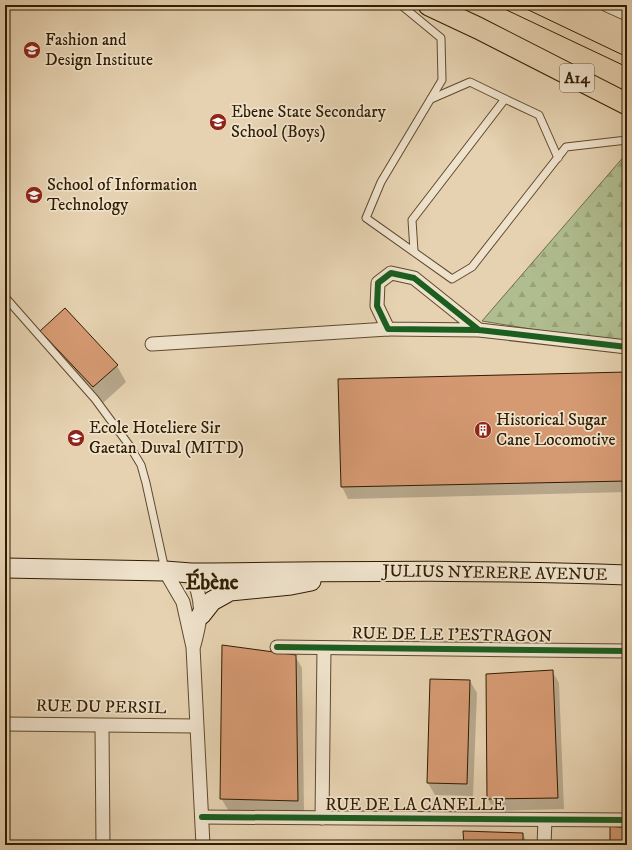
<svg xmlns="http://www.w3.org/2000/svg" width="632" height="850" font-family="'IM FELL DW Pica',serif">
<style>
.forest{fill:url(#forest-firs);stroke:#706d48}
.shadow{fill:#0003}
.building{fill:#d69a73;stroke:#301d01}
.lines{fill:none;stroke-linecap:round;stroke-linejoin:round}
.service-casing{stroke:#5e4a2d;stroke-width:9}
.minor-casing{stroke:#5e4a2d;stroke-width:15}
.secondary-casing{stroke:#301d01;stroke-width:21}
.primary-casing{stroke:#301d01;stroke-width:23}
.service{stroke:#efe2cc;stroke-width:7}
.minor{stroke:#efe2cc;stroke-width:13}
.secondary{stroke:#efe2cc;stroke-width:19}
.primary{stroke:#e6d2b1;stroke-width:21}
.tram{stroke:#301d01;stroke-width:1}
.cycleway-casing{stroke:#efe2cc;stroke-width:8}
.cycleway{stroke:#1b5e20;stroke-width:6}
.labels{text-anchor:middle;dominant-baseline:central;stroke-width:3.5;stroke-linejoin:round;paint-order:stroke}
.shield{fill:#efe2cc;stroke:#69583e;stroke-width:1}
.shield-label{font-size:16px;font-weight:bold;fill:#301d01}
.poi-label{font-size:17px;fill:#301d01;stroke:#efe2cc;text-anchor:start}
.street-label{font-size:17px;fill:#301d01;stroke:#efe2cc}
.district-label{font-size:21px;font-weight:bold;fill:#301d01;stroke:#efe2cc}
</style>
<defs>
<pattern id="forest-firs" width="22" height="20" patternUnits="userSpaceOnUse"><rect width="22" height="20" fill="#b0bd8f"/><path d="M5 1l3.5 6h-7zM16 11l3.5 6h-7z" fill="#98a27a"/></pattern>
</defs>
<rect width="100%" height="100%" fill="#e6d2b1"/>
<filter id="stains"><feTurbulence type="fractalNoise" baseFrequency=".005" numOctaves="4"/><feColorMatrix values="0 0 0 0 .2 0 0 0 0 .09 0 0 0 0 .02 0 0 0 .5 -.17"/></filter>
<radialGradient id="worn" r=".72"><stop offset=".6" stop-color="#630" stop-opacity="0"/><stop offset="1" stop-color="#630" stop-opacity=".3"/></radialGradient>
<!-- forest -->
<polygon class="forest" points="626,154 627,345 482,321"/>
<!-- shadow -->
<g class="shadow">
<polygon points="42,331 117,366 126,382 103,403 51,347"/>
<polygon points="627,373 627,492 348,499 342,487"/>
<polygon points="295,656 302,668 304,812 228,810 221,798"/>
<polygon points="552,671 559,683 564,809 494,811 488,799"/>
<polygon points="470,681 477,693 473,796 435,795 428,783"/>
<polygon points="523,834 528,845 465,845"/>
</g>
<!-- building -->
<g class="building">
<polygon points="65,308 118,365 93,387 40,331"/>
<polygon points="627,372 627,481 341,487 338,379"/>
<polygon points="222,645 296,655 298,801 220,799"/>
<polygon points="553,670 558,798 487,799 486,674"/>
<polygon points="430,679 470,680 467,784 427,783"/>
<polygon points="610,826 627,828 627,845 610,845"/>
<polygon points="463,831 523,833 523,845 464,845"/>
</g>
<g class="lines">
<defs>
<g id="service">
<polyline points="401,5 441,38 442,80 381,182 366,218 452,279 472,267 566,147 627,140"/>
<polyline points="431,99 470,82 505,99"/>
<polyline points="414,251 412,220 505,99 539,115 558,158"/>
<polyline points="5,297 95,399 129,445 141,465 146,483 165,570"/>
</g>
<g id="minor">
<polyline points="607,5 627,14"/>
<polyline points="479,330 414,278 391,273 378,283 377,306 388,329 479,330 627,347"/>
<polyline points="152,344 388,329"/>
<polyline points="165,571 183,602 193,647 203,845"/>
<path d="M191,573C204,603 202,615 194,645"/>
<polyline points="277,647 627,651"/>
<polyline points="5,724 196,726"/>
<polyline points="102,726 103,845"/>
<polyline points="202,817 627,820"/>
<polyline points="322,818 324,648"/>
<polyline points="544,845 545,820"/>
</g>
<g id="secondary">
<path d="M5,568L165,571L191,573C337,572 482,569 627,575"/>
<polyline points="201,615 212,601 230,591 291,585 311,581"/>
</g>
<polyline id="primary" points="429,5 478,28 627,104"/>
</defs>
<!-- service casing -->
<use href="#service" class="service-casing"/>
<!-- minor casing -->
<use href="#minor" class="minor-casing"/>
<!-- secondary casing -->
<use href="#secondary" class="secondary-casing"/>
<!-- primary casing -->
<use href="#primary" class="primary-casing"/>
<!-- service -->
<use href="#service" class="service"/>
<!-- minor -->
<use href="#minor" class="minor"/>
<!-- secondary -->
<use href="#secondary" class="secondary"/>
<!-- primary -->
<use href="#primary" class="primary"/>
<!-- tram -->
<g class="tram">
<polyline points="496,5 627,67"/>
<polyline points="518,5 627,57"/>
</g>
<defs>
<g id="cycleway">
<polyline points="479,330 414,278 391,273 378,283 377,306 388,329 479,330 627,347"/>
<polyline points="277,647 627,651"/>
<polyline points="202,817 627,820"/>
</g>
</defs>
<!-- cycleway casing -->
<use href="#cycleway" class="cycleway-casing"/>
<!-- cycleway -->
<use href="#cycleway" class="cycleway"/>
</g>
<!-- icons -->
<defs>
<symbol id="school-disc" viewBox="-11 -11 22 22"><circle r="9.5" fill="#8f2418" stroke="#efe2cc"/><path d="M0-5L7-2L0 1L-7-2ZM-4 1L0 2.5L4 1V4Q0 6-4 4Z" fill="#fff"/></symbol>
<symbol id="building-disc" viewBox="-11 -11 22 22"><circle r="9.5" fill="#8f2418" stroke="#efe2cc"/><path d="M-4-6H4V6H1V3H-1V6H-4ZM-2.5-4.3h1.7v1.8h-1.7ZM.8-4.3h1.7v1.8H.8ZM-2.5-1h1.7V.8h-1.7ZM.8-1h1.7V.8H.8Z" fill="#fff"/></symbol>
</defs>
<g fill-rule="evenodd">
<use href="#school-disc" x="22" y="40" width="20" height="20"/>
<use href="#school-disc" x="208" y="112" width="20" height="20"/>
<use href="#school-disc" x="24" y="185" width="20" height="20"/>
<use href="#building-disc" x="473" y="420" width="20" height="20"/>
<use href="#school-disc" x="66" y="428" width="20" height="20"/>
</g>
<g class="labels">
<!-- shield labels -->
<rect class="shield" x="560" y="64" width="34" height="28" rx="3"/>
<g class="shield-label">
<text x="577" y="78">A14</text>
</g>
<!-- poi labels -->
<g class="poi-label">
<text x="45" y="40">Fashion and<tspan x="45" dy="20">Design Institute</tspan></text>
<text x="231" y="112">Ebene State Secondary<tspan x="231" dy="20">School (Boys)</tspan></text>
<text x="47" y="185">School of Information<tspan x="47" dy="20">Technology</tspan></text>
<text x="496" y="420">Historical Sugar<tspan x="496" dy="20">Cane Locomotive</tspan></text>
<text x="89" y="428">Ecole Hoteliere Sir<tspan x="89" dy="20">Gaetan Duval (MITD)</tspan></text>
</g>
<!-- street labels -->
<g class="street-label">
<text transform="translate(495 573) rotate(1)">JULIUS NYERERE AVENUE</text>
<text transform="translate(452 635) rotate(1)">RUE DE LE I'ESTRAGON</text>
<text transform="translate(101 707) rotate(1)">RUE DU PERSIL</text>
<text x="415" y="805">RUE DE LA CANELLE</text>
</g>
<!-- district labels -->
<g class="district-label">
<text x="212" y="583">Ébène</text>
</g>
</g>
<!-- margin -->
<rect width="632" height="850" fill="none" stroke="#e6d2b1" stroke-width="20"/>
<rect x="6" y="6" width="620" height="838" fill="none" stroke="#301d01" stroke-width="2"/>
<rect x="10" y="10" width="612" height="830" fill="none" stroke="#301d01"/>
<rect width="100%" height="100%" filter="url(#stains)"/>
<rect width="100%" height="100%" fill="url(#worn)"/>
</svg>
